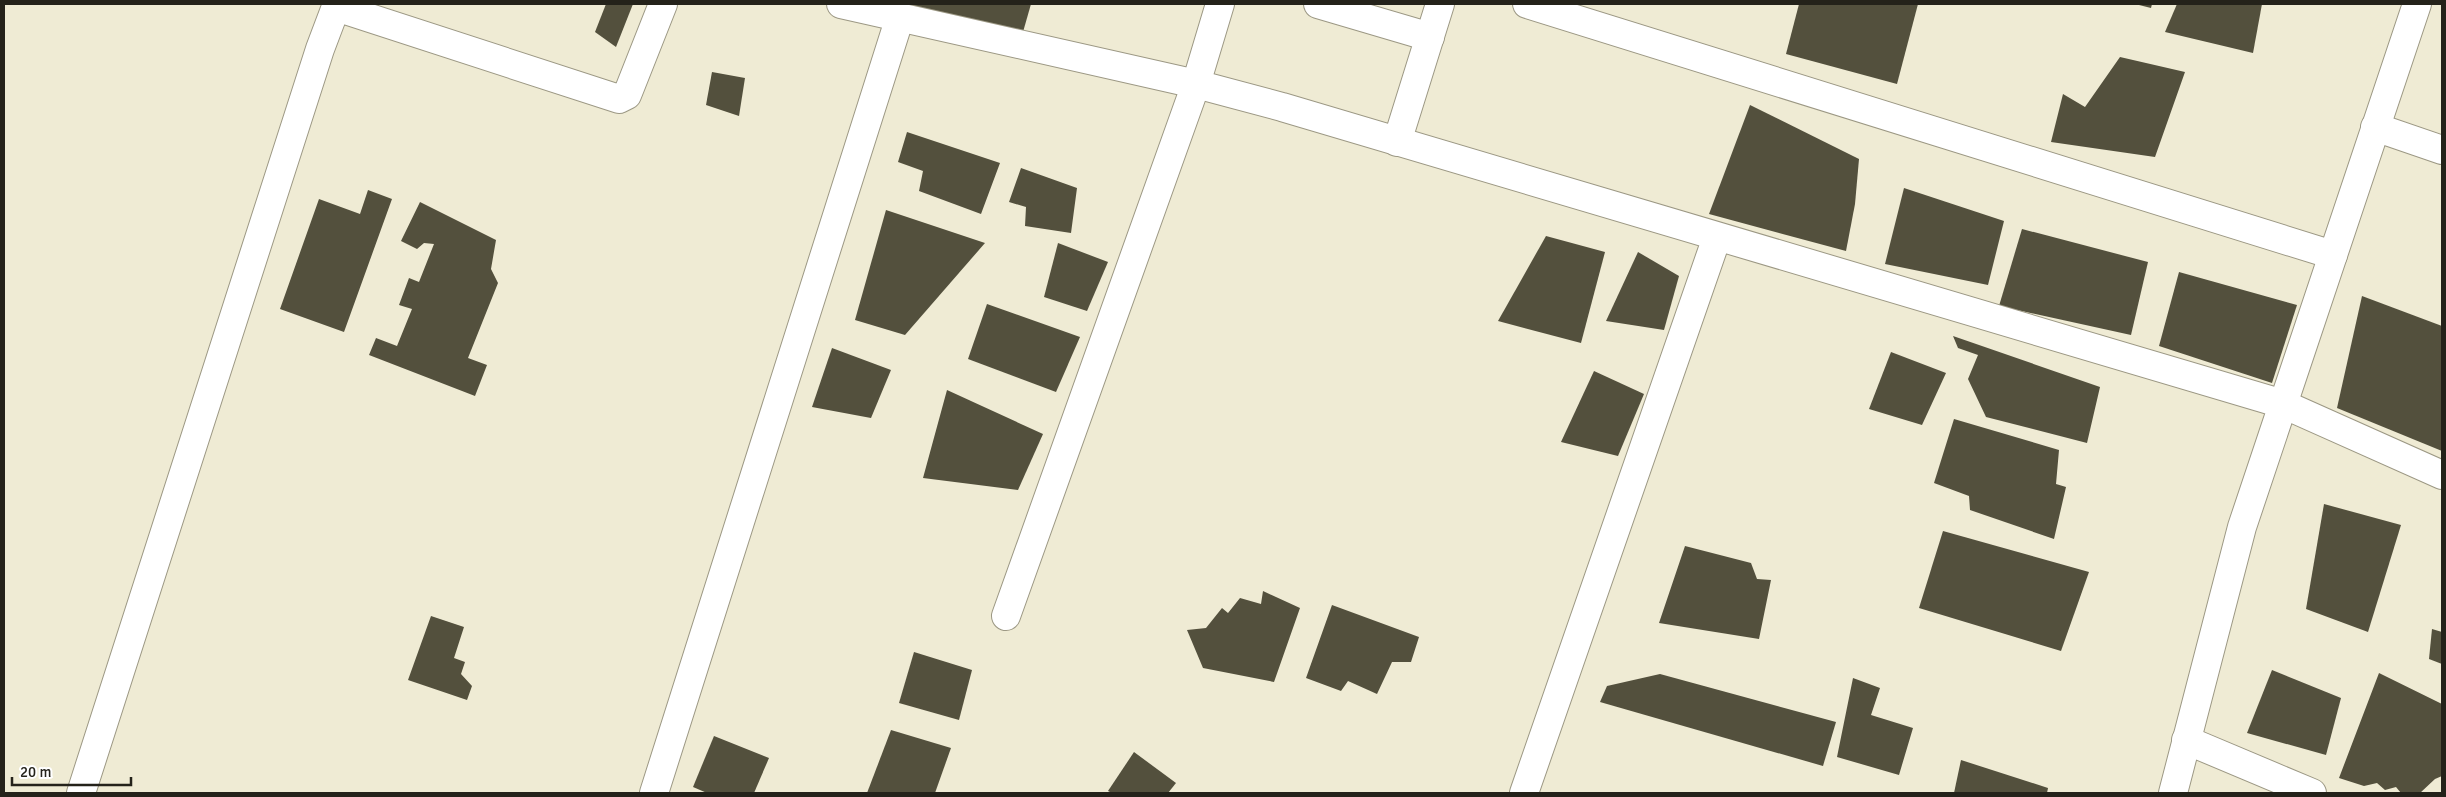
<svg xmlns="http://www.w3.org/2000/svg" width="2446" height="797" font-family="Signika,sans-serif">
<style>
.building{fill:#53503d}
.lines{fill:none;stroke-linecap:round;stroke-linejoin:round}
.street-casing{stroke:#9c9884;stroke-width:30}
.street{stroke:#fff;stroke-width:28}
</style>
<rect width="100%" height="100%" fill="#efebd4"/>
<!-- building -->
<g class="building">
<polygon points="606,4 633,4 616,47 595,32"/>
<polygon points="905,4 1031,4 1023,32"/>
<polygon points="1799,4 1918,4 1897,84 1786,54"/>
<polygon points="2135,4 2152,4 2151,8"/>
<polygon points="2177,4 2262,4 2253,53 2165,32"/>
<polygon points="2120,57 2185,72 2155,157 2051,142 2063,94 2085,107"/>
<polygon points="712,72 745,78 739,116 706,105"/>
<polygon points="1750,105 1859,159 1855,204 1846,251 1709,214"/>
<polygon points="907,132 1000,163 981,214 919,191 923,171 898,162"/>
<polygon points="1021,168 1077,188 1071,233 1025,226 1026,207 1009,202"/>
<polygon points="1904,188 2004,221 1988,285 1885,264"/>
<polygon points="368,190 392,199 344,332 280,309 319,199 360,214"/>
<polygon points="420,202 496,240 491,269 498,283 468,358 487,365 475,396 369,355 376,338 397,346 412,309 399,305 409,278 419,282 434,244 424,243 417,249 401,241"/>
<polygon points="886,210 985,243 905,335 855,320"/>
<polygon points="2022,229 2148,262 2131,335 1999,306"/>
<polygon points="1546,236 1605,252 1581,343 1498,321"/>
<polygon points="1058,243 1108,262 1087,311 1044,297"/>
<polygon points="1638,252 1679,276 1664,330 1606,321"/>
<polygon points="2179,272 2297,305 2272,383 2159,346"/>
<polygon points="2362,296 2442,326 2442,451 2337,408"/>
<polygon points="987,304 1080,337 1056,392 968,359"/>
<polygon points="1953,336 2100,387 2087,443 1986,417 1968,379 1978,355 1958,348"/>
<polygon points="832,348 891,370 871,418 812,407"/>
<polygon points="1891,352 1946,373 1922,425 1869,409"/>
<polygon points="1594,371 1644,394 1618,456 1561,442"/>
<polygon points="947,390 1043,434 1018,490 923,478"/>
<polygon points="1954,419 2059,450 2056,484 2066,487 2054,539 1970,510 1969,496 1934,483"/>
<polygon points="2324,504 2401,525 2368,632 2306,609"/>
<polygon points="1943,531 2089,572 2061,651 1919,608"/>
<polygon points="1685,546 1751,563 1757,579 1771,580 1759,639 1659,623"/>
<polygon points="1263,591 1300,608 1274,682 1203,668 1187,630 1206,628 1222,608 1228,613 1240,598 1261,604"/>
<polygon points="1332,605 1419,637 1411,662 1392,662 1377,694 1348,681 1341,691 1306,678"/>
<polygon points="431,616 464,627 454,658 465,662 461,674 472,686 467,700 408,680"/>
<polygon points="2432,629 2442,632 2442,664 2429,659"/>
<polygon points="914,652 972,670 959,720 899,703"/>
<polygon points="2272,670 2341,698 2326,755 2247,733"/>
<polygon points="2379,673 2442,704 2442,776 2435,779 2420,793 2401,793 2396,787 2385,790 2377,783 2364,786 2339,778"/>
<polygon points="1660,674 1836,722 1823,766 1600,702 1607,686"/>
<polygon points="1853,678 1880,688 1871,715 1913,728 1899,775 1837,757"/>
<polygon points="891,730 951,748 935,793 867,793"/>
<polygon points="714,736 769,758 754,793 707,793 693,787"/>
<polygon points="1134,752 1176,783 1168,793 1112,793 1108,791"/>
<polygon points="1961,760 2048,788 2047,793 1954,793"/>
</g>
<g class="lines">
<defs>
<g id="street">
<polyline points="841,4 1196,84 1282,107 2283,404 2442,475"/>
<polyline points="1318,4 1430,37"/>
<polyline points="1527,4 2333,255"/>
<polyline points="336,7 619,99 627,95 631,85 663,4"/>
<polyline points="2375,127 2442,150"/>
<polyline points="1397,142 1440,4"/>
<polyline points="1006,616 1196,84 1220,4"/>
<polyline points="2186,740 2312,793"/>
<polyline points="81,793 320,49 337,4"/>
<polyline points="654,793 900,17"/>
<polyline points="1524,793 1717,237"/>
<polyline points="2173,793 2242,527 2417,4"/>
</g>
</defs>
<!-- street casing -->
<use href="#street" class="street-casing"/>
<!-- street -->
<use href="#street" class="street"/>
</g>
<!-- border -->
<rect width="2446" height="797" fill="none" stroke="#24221a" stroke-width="10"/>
<!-- scale -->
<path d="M12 777v8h119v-8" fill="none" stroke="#24221a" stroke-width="2.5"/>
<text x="20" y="777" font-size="15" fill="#24221a" stroke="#ffffff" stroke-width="4" paint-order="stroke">20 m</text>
</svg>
